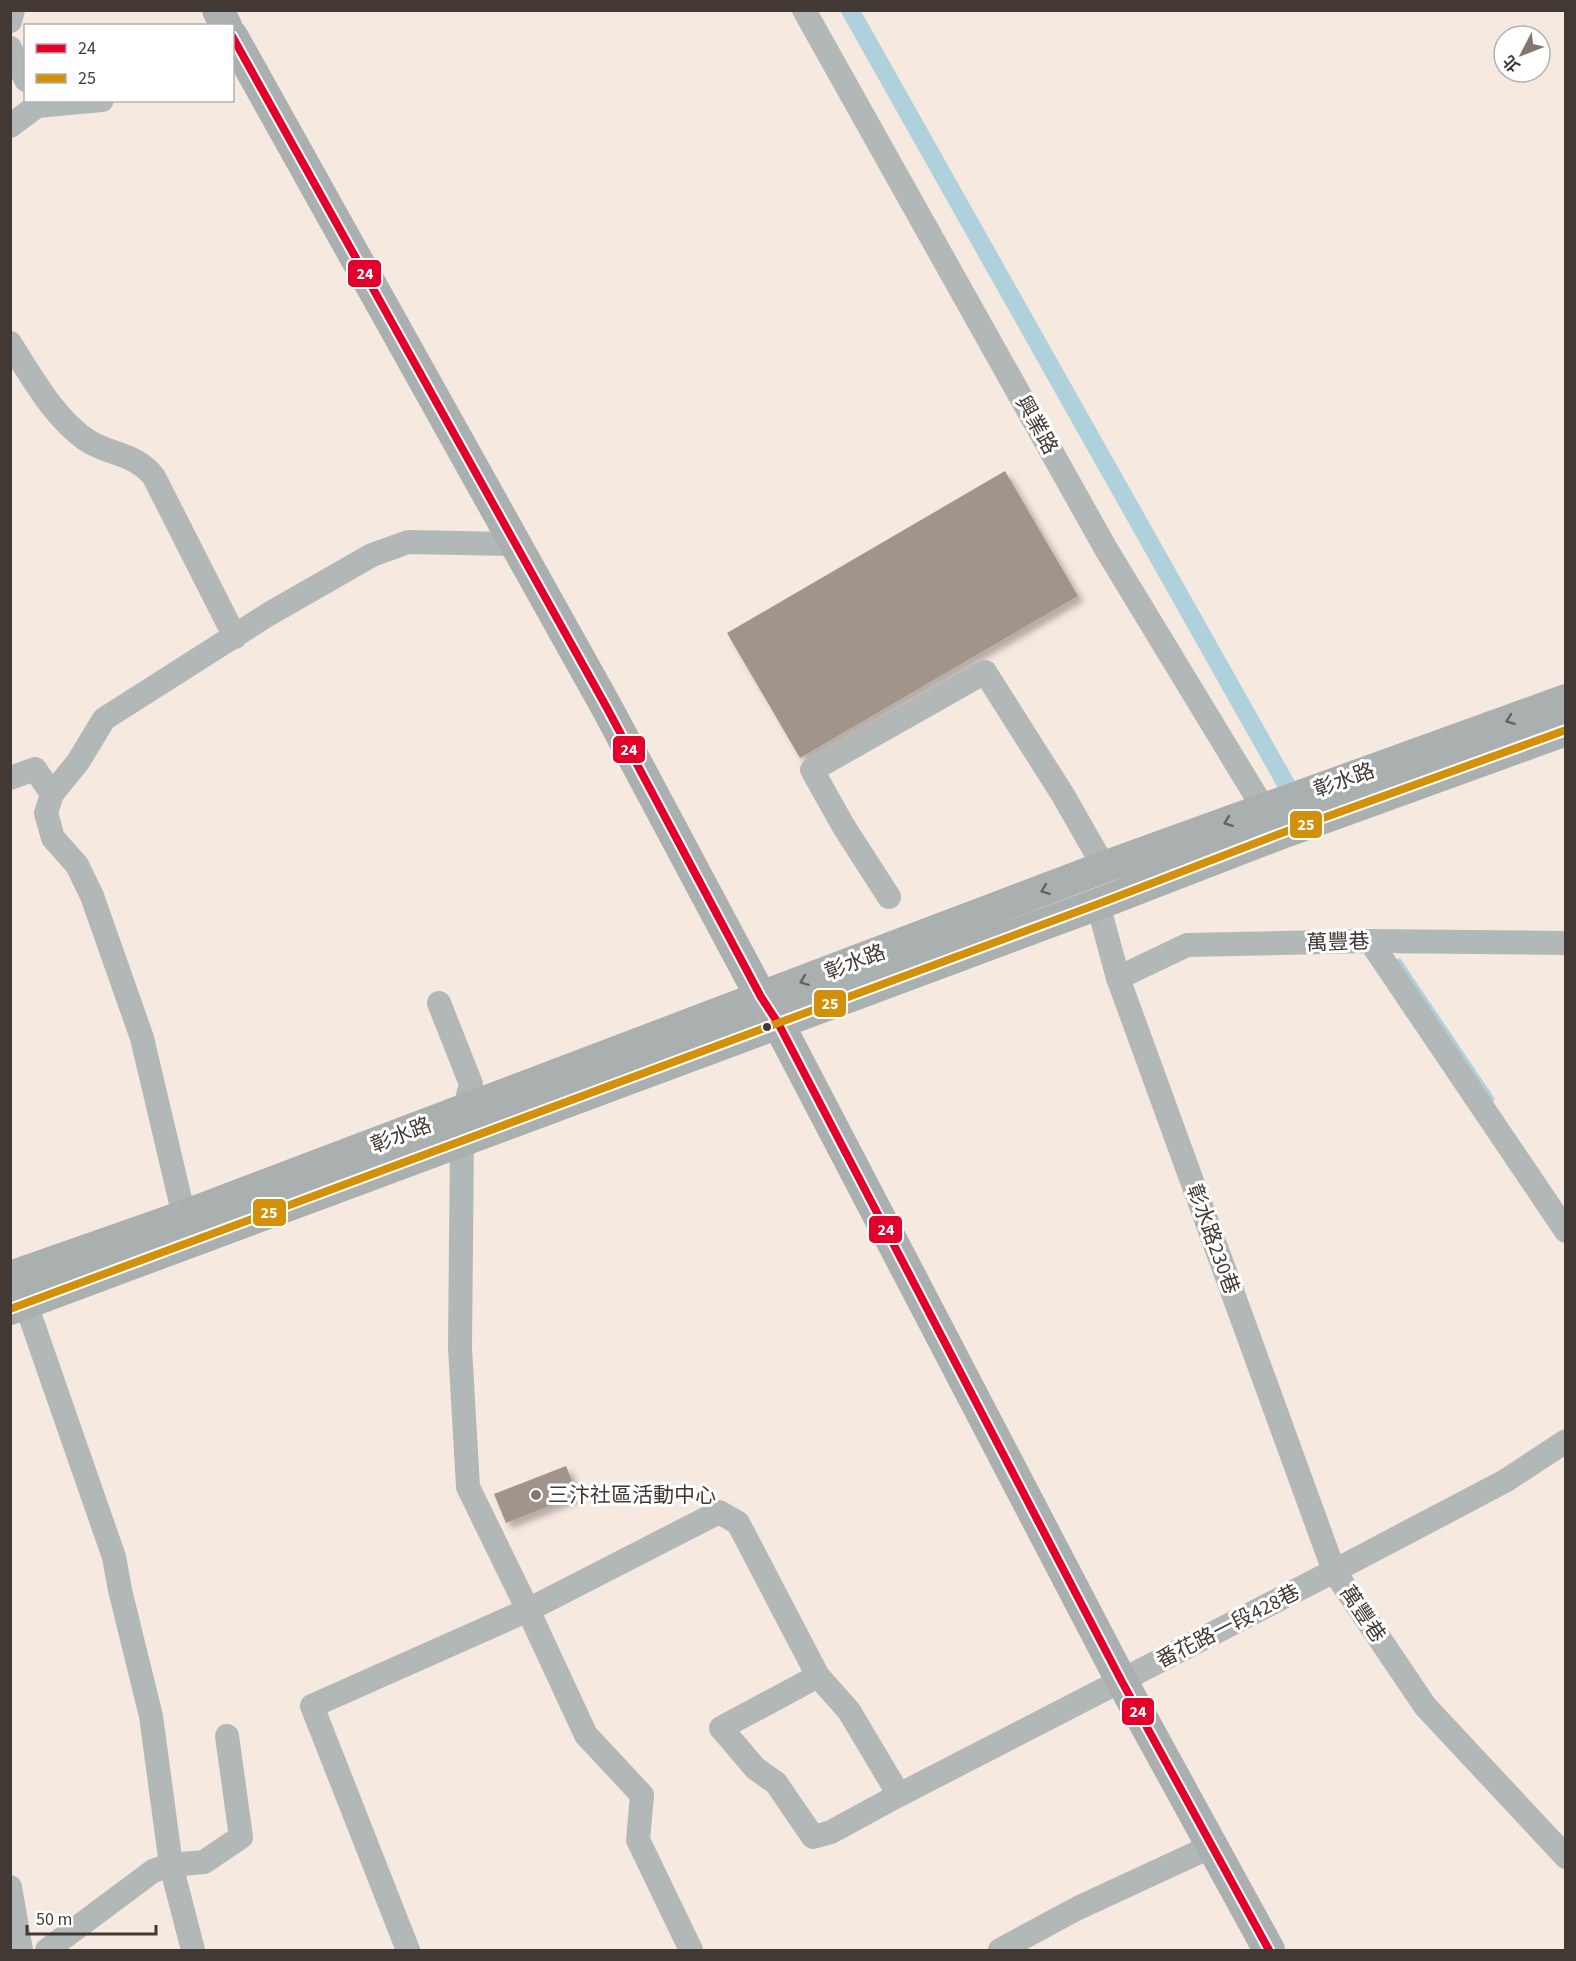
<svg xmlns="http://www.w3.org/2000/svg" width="1576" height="1961" font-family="'Source Sans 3','Noto Sans TC',sans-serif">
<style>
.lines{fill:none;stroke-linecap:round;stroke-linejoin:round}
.stream{stroke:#afd1dc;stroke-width:5}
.canal{stroke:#afd1dc;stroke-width:18}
.building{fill:#a1958b;filter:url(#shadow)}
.minor{stroke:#b2b8b7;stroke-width:24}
.major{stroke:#aaafaf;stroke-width:32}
.bus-1-casing{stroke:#fff;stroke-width:12}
.bus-2-casing{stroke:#fff;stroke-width:12}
.bus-1{stroke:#e4002b;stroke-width:8}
.bus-2{stroke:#d3900a;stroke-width:8}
.oneway{stroke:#67625f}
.bus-dot{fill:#433934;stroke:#fff;stroke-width:2}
.poi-dot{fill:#827770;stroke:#fff;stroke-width:2}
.labels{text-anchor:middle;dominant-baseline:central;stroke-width:6;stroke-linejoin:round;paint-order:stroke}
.street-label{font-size:21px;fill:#433934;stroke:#fff}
.poi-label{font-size:21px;fill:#433934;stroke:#fff;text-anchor:start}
.line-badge{stroke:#fff;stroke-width:2}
.badge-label{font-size:16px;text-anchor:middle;font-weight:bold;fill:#fff}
</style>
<defs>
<filter id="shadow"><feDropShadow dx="5.5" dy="5.5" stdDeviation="3" flood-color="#0004"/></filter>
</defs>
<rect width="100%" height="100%" fill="#f6e9e0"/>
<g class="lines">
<!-- stream -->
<polyline class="stream" points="1399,961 1492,1099"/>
<!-- canal -->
<polyline class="canal" points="850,10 1286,784"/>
</g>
<!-- building -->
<g class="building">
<polygon points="1005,471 1078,596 800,758 727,633"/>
<polygon points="566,1466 578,1495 506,1523 494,1494"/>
</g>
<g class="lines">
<!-- minor -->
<g class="minor">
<polyline points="804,10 1106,549 1273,824"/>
<polyline points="10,21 13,10"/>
<polyline points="10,48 26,80"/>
<polyline points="10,126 37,106 102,100"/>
<path d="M10,343C32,377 52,415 85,439C107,455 135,452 154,477L235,637"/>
<polyline points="10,778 35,769 52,794"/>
<polyline points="889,897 844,827 812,770 985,672 1063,795 1104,867"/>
<polyline points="1370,941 1566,1231"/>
<polyline points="1118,978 1187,945 1370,941 1566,943"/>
<polyline points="439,1003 471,1084 464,1111 462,1140 460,1348 468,1487 528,1610 586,1735 642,1795 638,1840 691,1950"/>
<polyline points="184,1216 142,1038 92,896 77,865 53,838 46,813 52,794 78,762 104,719 269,614 372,555 408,542 515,544"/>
<polyline points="20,1287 114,1557 120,1590 151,1716 171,1865 193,1950"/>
<polyline points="1566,1441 1505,1481 1334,1571 1425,1706 1566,1857"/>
<polyline points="818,1676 721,1728 755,1768 776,1783 813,1837 831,1832 899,1795 1334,1571 1118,978 1098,904"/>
<polyline points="10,1887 21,1950"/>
<polyline points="47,1950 153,1871 171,1865 204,1862 241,1837 227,1736"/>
<polyline points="408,1950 312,1706 528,1610 719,1512 738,1523 818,1676 849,1711 899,1795"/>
<polyline points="1000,1950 1078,1908 1212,1846"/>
</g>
<!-- major -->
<g class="major">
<polyline points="218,10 226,26"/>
<polyline points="232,36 607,708 761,997 778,1023 1121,1680 1269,1950"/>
<polyline points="10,1277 184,1216 1104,867 1566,700"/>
<polyline points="10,1309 1098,904 1279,834 1566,730"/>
</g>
<defs>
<polyline id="bus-1" points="232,36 607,708 761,997 778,1023 1121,1680 1269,1950"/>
<polyline id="bus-2" points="10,1309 1098,904 1279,834 1566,730"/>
</defs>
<!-- bus-1 casing -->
<use href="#bus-1" class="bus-1-casing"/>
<!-- bus-2 casing -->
<use href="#bus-2" class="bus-2-casing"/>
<!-- bus-1 -->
<use href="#bus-1" class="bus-1"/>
<!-- bus-2 -->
<use href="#bus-2" class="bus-2"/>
</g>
<!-- one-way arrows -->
<defs><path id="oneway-chevron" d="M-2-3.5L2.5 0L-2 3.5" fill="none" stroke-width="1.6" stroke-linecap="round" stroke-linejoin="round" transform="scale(1.5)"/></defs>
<g class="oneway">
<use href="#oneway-chevron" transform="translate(1510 720) rotate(160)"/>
<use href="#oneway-chevron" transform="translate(1228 822) rotate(159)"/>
<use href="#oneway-chevron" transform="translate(1045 890) rotate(159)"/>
<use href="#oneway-chevron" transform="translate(804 981) rotate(159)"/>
</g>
<!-- markers -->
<circle class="bus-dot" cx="767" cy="1027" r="5"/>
<circle class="poi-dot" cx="536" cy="1495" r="6"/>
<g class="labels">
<!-- street labels -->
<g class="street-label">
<text transform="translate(1037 425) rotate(61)">興業路</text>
<text transform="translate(1344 780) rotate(-20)">彰水路</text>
<text transform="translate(1338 942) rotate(-2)">萬豐巷</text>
<text transform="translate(855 962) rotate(-21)">彰水路</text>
<text transform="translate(401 1135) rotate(-21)">彰水路</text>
<text transform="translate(1213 1239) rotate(70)">彰水路230巷</text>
<text transform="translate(1363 1614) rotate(56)">萬豐巷</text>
<text transform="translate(1228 1626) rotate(-27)">番花路一段428巷</text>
</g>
<!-- poi labels -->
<g class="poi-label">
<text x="548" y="1495">三汴社區活動中心</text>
</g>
</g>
<g class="line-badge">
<rect x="347" y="259" width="35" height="29" rx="6" fill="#e4002b"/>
<rect x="612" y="735" width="34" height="29" rx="6" fill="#e4002b"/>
<rect x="1289" y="810" width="34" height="29" rx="6" fill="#d3900a"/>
<rect x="813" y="989" width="34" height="29" rx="6" fill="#d3900a"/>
<rect x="252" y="1198" width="35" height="29" rx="6" fill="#d3900a"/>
<rect x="868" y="1215" width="35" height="29" rx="6" fill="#e4002b"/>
<rect x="1121" y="1697" width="34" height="29" rx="6" fill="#e4002b"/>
</g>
<g class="badge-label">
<text x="365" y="279">24</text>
<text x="629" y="755">24</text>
<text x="1306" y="830">25</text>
<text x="830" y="1009">25</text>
<text x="269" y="1218">25</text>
<text x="886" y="1235">24</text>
<text x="1138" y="1717">24</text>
</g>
<!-- border -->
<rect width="1576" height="1961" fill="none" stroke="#433934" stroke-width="24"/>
<!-- legend -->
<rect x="24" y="24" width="210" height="78" fill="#ffffff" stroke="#b4b0ae" stroke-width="1.5"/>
<rect x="36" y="44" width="30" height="9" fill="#e4002b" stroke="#b4b0ae" stroke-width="1.5"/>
<text x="78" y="54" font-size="18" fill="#433934">24</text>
<rect x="36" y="74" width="30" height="9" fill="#d3900a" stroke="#b4b0ae" stroke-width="1.5"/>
<text x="78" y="84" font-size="18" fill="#433934">25</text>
<!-- north arrow -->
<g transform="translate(1522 54) rotate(228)"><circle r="28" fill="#ffffff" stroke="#b4b0ae" stroke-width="1.5"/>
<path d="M0-4.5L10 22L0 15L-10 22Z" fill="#827770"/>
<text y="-9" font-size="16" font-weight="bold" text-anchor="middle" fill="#433934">北</text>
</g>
<!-- scale -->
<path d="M27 1925v9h129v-9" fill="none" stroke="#433934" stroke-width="3"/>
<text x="36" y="1925" font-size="18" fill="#433934" stroke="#ffffff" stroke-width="4.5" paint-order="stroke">50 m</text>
</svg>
